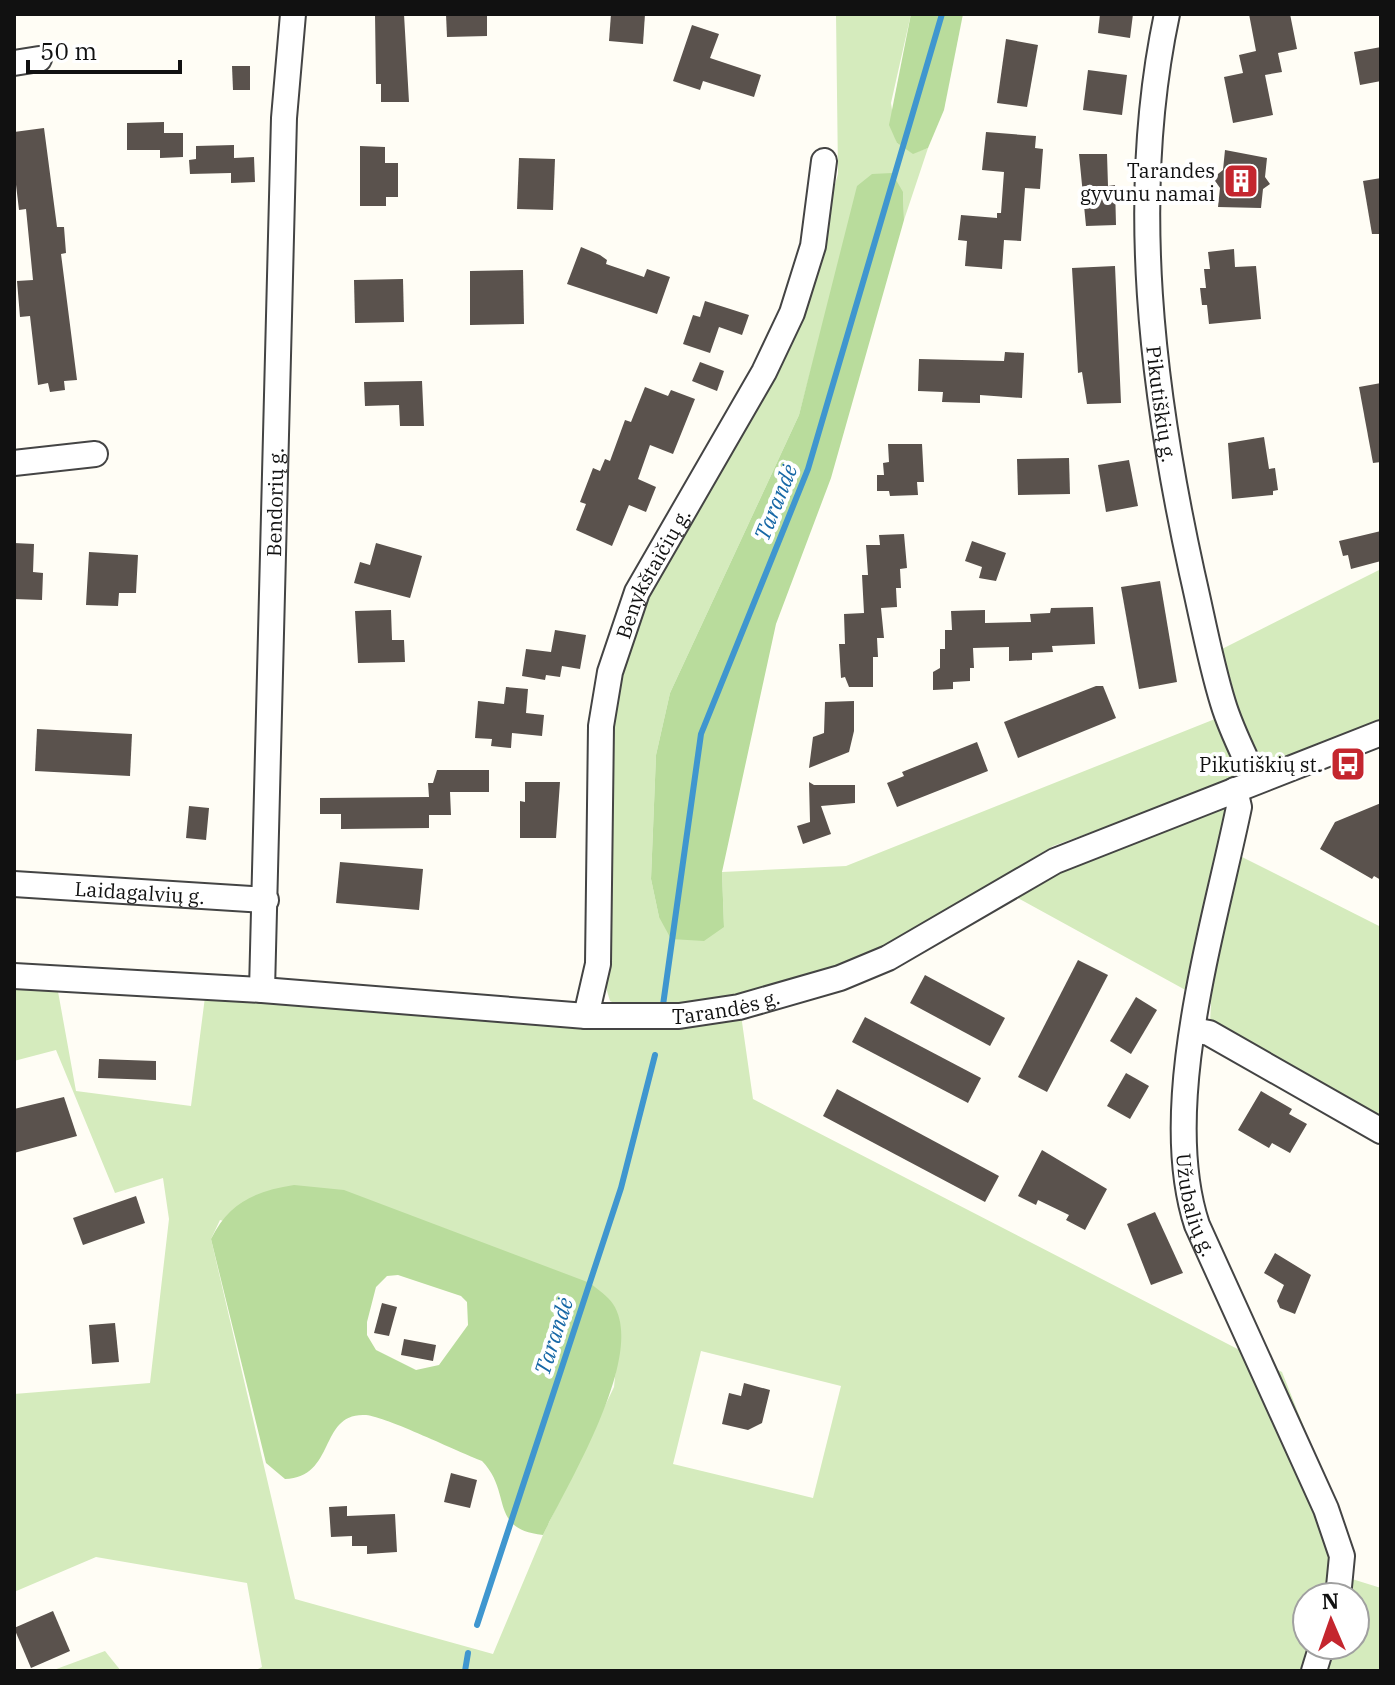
<svg xmlns="http://www.w3.org/2000/svg" width="1395" height="1685" font-family="'IBM Plex Serif',serif">
<style>
.green{fill:#d5ebbd;fill-rule:evenodd}
.forest{fill:#b9dc9c;fill-rule:evenodd}
.lines{fill:none;stroke-linecap:round;stroke-linejoin:round}
.stream{stroke:#3f96cf;stroke-width:6}
.building{fill:#5a524d}
.street-casing{stroke:#444;stroke-width:28}
.street{stroke:#fff;stroke-width:24}
.labels{text-anchor:middle;dominant-baseline:central;stroke-width:8;stroke-linejoin:round;paint-order:stroke}
.poi-label{font-size:20px;fill:#111;stroke:#fff;text-anchor:end}
.street-label{font-size:20px;fill:#111;stroke:#fff}
.water-label{font-size:22px;font-style:italic;fill:#1768a6;stroke:#fff}
</style>
<rect width="100%" height="100%" fill="#fffdf5"/>
<!-- green -->
<g class="green">
<polygon points="836,14 911,14 891,103 897,143 913,153 928,148 904,220 903,192 829,302 799,415 670,693 656,755 651,879 659,917 724,927 722,872 846,866 1215,719 1238,771 1230,782 1053,846 878,953 771,990 675,1007 625,1008 610,1001 607,991 610,729 613,688 648,590 760,403 793,331 838,174"/>
<polygon points="1381,569 1381,723 1280,762 1256,757 1246,736 1222,649"/>
<polygon points="1251,797 1240,856 1381,927 1381,1121 1210,1023 1211,1004 1014,896 1076,864"/>
<path d="M57,986L76,1091L191,1106L205,997L741,1015L753,1099L1282,1372L1319,1465L1352,1579L1381,1588V1671H254L262,1667L247,1583L96,1557L14,1592V1394L150,1383L169,1219L163,1178L115,1193L56,1050L14,1061V987ZM220,1220L620,1326L614,1387L543,1535L493,1654L295,1599L211,1239ZM701,1351L841,1386L813,1498L673,1464ZM1307,1597H1355V1645H1307Z"/>
<polygon points="105,1651 121,1671 51,1671"/>
</g>
<!-- forest -->
<g class="forest">
<polygon points="911,14 963,14 944,110 928,148 913,154 897,143 889,125"/>
<polygon points="892,173 903,192 904,220 831,478 776,624 722,872 724,927 704,941 671,939 659,917 651,879 656,755 670,693 799,415 857,186 872,174"/>
<path d="M294,1185L344,1190L590,1283C597,1289 608,1296 613,1304C647,1355 567,1485 543,1535C488,1529 513,1493 482,1461C458,1452 387,1417 366,1415C318,1412 337,1477 285,1479L266,1463L211,1239C229,1202 256,1191 294,1185ZM398,1275L461,1296L467,1302L468,1325L439,1365L416,1370L376,1350L367,1335V1322L376,1287L387,1276Z"/>
</g>
<g class="lines">
<!-- stream -->
<g class="stream">
<polyline points="663,1005 701,734 808,469 942,14"/>
<polyline points="477,1625 621,1188 655,1055"/>
<polyline points="465,1671 468,1653"/>
</g>
</g>
<!-- building -->
<g class="building">
<polygon points="375,14 404,14 409,102 381,102 381,84 376,84"/>
<polygon points="446,14 487,14 487,36 447,37"/>
<polygon points="611,14 645,14 643,44 609,41"/>
<polygon points="1100,14 1133,14 1130,38 1098,33"/>
<polygon points="1249,14 1290,14 1297,49 1278,53 1282,72 1265,75 1273,115 1233,123 1224,77 1243,73 1239,55 1256,51"/>
<polygon points="692,25 719,34 710,58 761,75 754,97 703,81 700,90 673,81"/>
<polygon points="1006,39 1038,45 1027,107 997,103"/>
<polygon points="1381,47 1381,81 1360,85 1354,52"/>
<polygon points="232,66 250,66 250,90 233,90"/>
<polygon points="1088,70 1127,75 1122,115 1083,110"/>
<polygon points="164,122 164,133 183,133 183,157 160,158 160,150 127,150 127,123"/>
<polygon points="44,128 57,227 64,227 66,253 61,254 77,380 64,381 65,390 50,392 48,383 38,385 30,316 20,317 17,281 33,280 26,209 19,210 14,168 14,132"/>
<polygon points="986,132 1036,136 1035,148 1043,149 1040,189 1025,188 1021,241 1004,240 1002,269 965,266 967,241 958,240 961,215 997,218 997,213 1001,213 1004,172 982,170"/>
<polygon points="234,145 234,158 254,157 255,182 231,183 231,173 190,174 189,160 196,159 196,146"/>
<polygon points="360,146 385,147 385,163 398,163 398,197 386,197 386,206 360,206"/>
<polygon points="1225,150 1267,158 1265,177 1270,184 1263,189 1261,208 1218,207 1220,188 1213,178 1223,170"/>
<polygon points="1079,154 1107,154 1108,186 1115,185 1116,225 1086,226"/>
<polygon points="519,158 555,159 553,210 517,209"/>
<polygon points="1381,178 1381,234 1372,234 1363,181"/>
<polygon points="581,247 600,255 607,260 606,264 644,277 647,269 670,277 657,314 567,284"/>
<polygon points="1234,249 1235,267 1256,266 1261,319 1209,324 1207,305 1202,305 1200,288 1206,288 1204,269 1210,269 1208,252"/>
<polygon points="1115,266 1121,403 1087,404 1082,372 1078,373 1072,268"/>
<polygon points="523,270 524,324 470,325 470,271"/>
<polygon points="403,279 404,322 355,323 354,280"/>
<polygon points="705,301 749,315 742,335 719,327 710,353 683,344 693,315 700,317"/>
<polygon points="1005,352 1024,353 1022,398 980,395 980,403 942,402 943,392 918,391 919,359 1004,361"/>
<polygon points="700,362 724,371 717,391 692,381"/>
<polygon points="422,381 424,426 400,426 399,405 365,406 364,382"/>
<polygon points="1381,383 1381,462 1373,463 1359,387"/>
<polygon points="645,387 668,396 671,390 695,399 673,454 650,445 638,479 656,487 646,512 629,505 612,546 576,530 586,504 580,502 593,468 600,471 605,459 610,461 625,420 631,422"/>
<polygon points="1264,437 1269,469 1275,468 1278,490 1273,491 1273,495 1232,499 1228,443"/>
<polygon points="888,444 922,444 924,482 917,482 918,495 890,496 889,491 877,491 877,475 884,475 883,463 889,462"/>
<polygon points="1069,458 1070,494 1018,495 1017,459"/>
<polygon points="1129,460 1138,506 1106,512 1098,465"/>
<polygon points="1381,531 1381,561 1351,569 1348,555 1343,556 1339,541"/>
<polygon points="904,534 907,568 900,569 901,588 896,588 897,607 881,608 884,638 877,638 878,657 873,657 873,687 849,687 845,677 841,678 839,644 845,644 844,614 864,613 862,575 868,575 866,545 880,545 879,535"/>
<polygon points="972,541 1006,553 996,581 979,578 982,567 965,561"/>
<polygon points="14,543 34,544 33,572 43,573 42,600 14,599"/>
<polygon points="376,543 422,556 410,598 354,583 360,562 370,565"/>
<polygon points="89,552 138,555 136,593 119,593 118,606 86,605"/>
<polygon points="1160,581 1177,682 1139,689 1121,587"/>
<polygon points="1093,607 1095,644 1052,646 1053,652 1032,653 1032,660 1009,661 1009,647 973,648 974,668 970,668 970,681 953,682 953,689 933,690 933,672 940,668 940,649 945,649 945,630 952,630 951,611 985,610 985,623 1031,622 1030,614 1050,613 1051,608"/>
<polygon points="391,610 392,640 404,640 405,662 358,663 355,611"/>
<polygon points="555,630 586,635 580,669 562,666 560,677 546,675 545,680 522,676 526,649 551,652"/>
<polygon points="1096,686 1103,686 1116,718 1018,758 1004,722"/>
<polygon points="506,687 528,689 526,713 544,715 542,736 512,733 511,748 491,746 492,739 475,738 478,701 504,704"/>
<polygon points="854,701 854,731 849,752 809,768 813,737 824,733 825,702"/>
<polygon points="37,729 132,734 130,776 35,771"/>
<polygon points="977,742 988,771 897,807 887,783 904,776 902,772"/>
<polygon points="437,770 489,770 489,792 450,792 451,815 429,815 429,828 341,829 341,814 320,814 320,798 429,797 428,783 433,783"/>
<polygon points="525,782 560,782 556,838 520,838 520,801 525,802"/>
<polygon points="809,782 814,785 855,785 855,803 821,806 831,834 803,844 797,826 810,822"/>
<polygon points="1381,803 1381,880 1374,876 1372,879 1320,849 1335,822"/>
<polygon points="189,806 209,808 206,840 186,838"/>
<polygon points="340,862 423,869 419,910 336,903"/>
<polygon points="1078,960 1108,975 1047,1092 1018,1077"/>
<polygon points="925,975 1005,1018 990,1046 910,1003"/>
<polygon points="1136,997 1157,1010 1131,1054 1110,1041"/>
<polygon points="865,1017 981,1078 968,1103 852,1042"/>
<polygon points="99,1059 156,1061 156,1080 98,1078"/>
<polygon points="1126,1073 1149,1086 1130,1119 1107,1106"/>
<polygon points="837,1089 999,1176 985,1202 823,1116"/>
<polygon points="1261,1091 1292,1109 1289,1114 1307,1124 1290,1153 1272,1143 1269,1148 1238,1130"/>
<polygon points="64,1097 77,1136 14,1153 14,1109"/>
<polygon points="1042,1150 1107,1189 1085,1230 1066,1220 1069,1215 1038,1200 1036,1205 1018,1196"/>
<polygon points="136,1196 145,1223 83,1245 73,1218"/>
<polygon points="1155,1212 1183,1273 1151,1285 1127,1224"/>
<polygon points="1275,1253 1311,1275 1295,1314 1280,1308 1277,1301 1284,1285 1264,1273"/>
<polygon points="382,1303 397,1307 389,1336 374,1333"/>
<polygon points="115,1323 119,1362 92,1364 89,1325"/>
<polygon points="404,1339 436,1345 433,1361 401,1355"/>
<polygon points="744,1383 770,1390 762,1423 748,1430 722,1424 729,1393 741,1396"/>
<polygon points="451,1473 477,1480 470,1508 444,1502"/>
<polygon points="347,1506 347,1516 395,1514 397,1552 367,1554 367,1546 352,1546 352,1536 331,1537 329,1507"/>
<polygon points="53,1611 70,1651 31,1668 14,1628"/>
</g>
<g class="lines">
<defs>
<g id="street">
<path id="s1" d="M1167,14C1128,198 1152,391 1192,573C1202,616 1210,661 1223,703C1231,730 1245,756 1256,781"/>
<polyline points="14,63 39,59"/>
<polyline points="14,463 95,454"/>
<path id="s2" d="M1235,790L1239,807C1214,928 1158,1107 1197,1225L1326,1509L1342,1556L1338,1597"/>
<path id="s3" d="M14,884L266,900"/>
<path id="s4" d="M14,976L262,990L586,1016H679L739,1007L840,978L888,958L1055,861L1381,733"/>
<path id="s5" d="M262,990L284,118L293,14"/>
<path id="s6" d="M586,1016L598,964L601,726L610,672L637,592L764,372L792,313L813,246L824,161"/>
<polyline points="1193,1030 1209,1033 1381,1131"/>
<polyline points="1314,1671 1322,1645"/>
</g>
</defs>
<!-- street casing -->
<use href="#street" class="street-casing"/>
<!-- street -->
<use href="#street" class="street"/>
</g>
<!-- icons -->
<defs>
<symbol id="building-square" viewBox="-11 -11 22 22"><rect x="-9" y="-9" width="18" height="18" rx="4" fill="#c4262e" stroke="#fff"/><path d="M-4-6H4V6H1V3H-1V6H-4ZM-2.5-4.3h1.7v1.8h-1.7ZM.8-4.3h1.7v1.8H.8ZM-2.5-1h1.7V.8h-1.7ZM.8-1h1.7V.8H.8Z" fill="#fff"/></symbol>
<symbol id="bus-square" viewBox="-11 -11 22 22"><rect x="-9" y="-9" width="18" height="18" rx="4" fill="#c4262e" stroke="#fff"/><path d="M-5-6H5V4H4V6H2V4H-2V6H-4V4H-5ZM-3.5-4V0h7V-4ZM-3.5 1.2v1.5H-2V1.2ZM2 1.2v1.5H3.5V1.2Z" fill="#fff"/></symbol>
</defs>
<g fill-rule="evenodd">
<use href="#building-square" x="1221" y="161" width="40" height="40"/>
<use href="#bus-square" x="1328" y="744" width="40" height="40"/>
</g>
<g class="labels">
<!-- poi labels -->
<g class="poi-label">
<text x="1215" y="170">Tarandes<tspan x="1215" dy="23">gyvunu namai</tspan></text>
<text x="1322" y="764">Pikutiškių st.</text>
</g>
<!-- street labels -->
<g class="street-label">
<text stroke="none"><textPath href="#s1" startOffset="392">Pikutiškių g.</textPath></text>
<text stroke="none"><textPath href="#s5" startOffset="488">Bendorių g.</textPath></text>
<text stroke="none"><textPath href="#s6" startOffset="454">Benykštaičių g.</textPath></text>
<text stroke="none"><textPath href="#s3" startOffset="126">Laidagalvių g.</textPath></text>
<text stroke="none"><textPath href="#s4" startOffset="714">Tarandės g.</textPath></text>
<text stroke="none"><textPath href="#s2" startOffset="422">Užubalių g.</textPath></text>
</g>
<!-- water labels -->
<g class="water-label">
<text transform="translate(775 502) rotate(-68)">Tarandė</text>
<text transform="translate(553 1336) rotate(-72)">Tarandė</text>
</g>
</g>
<!-- border -->
<rect width="1395" height="1685" fill="none" stroke="#111111" stroke-width="32"/>
<!-- north arrow -->
<g transform="translate(1331 1621) rotate(358)"><circle r="38" fill="#ffffff" stroke="#a0a0a0" stroke-width="2"/>
<path d="M0-6L14 30L0 20L-14 30Z" fill="#c4262e"/>
<text y="-12" font-size="22" font-weight="bold" text-anchor="middle" fill="#111111">N</text>
</g>
<!-- scale -->
<path d="M28 60v12h152v-12" fill="none" stroke="#111111" stroke-width="4"/>
<text x="40" y="60" font-size="24" fill="#111111" stroke="#ffffff" stroke-width="6" paint-order="stroke">50 m</text>
</svg>
